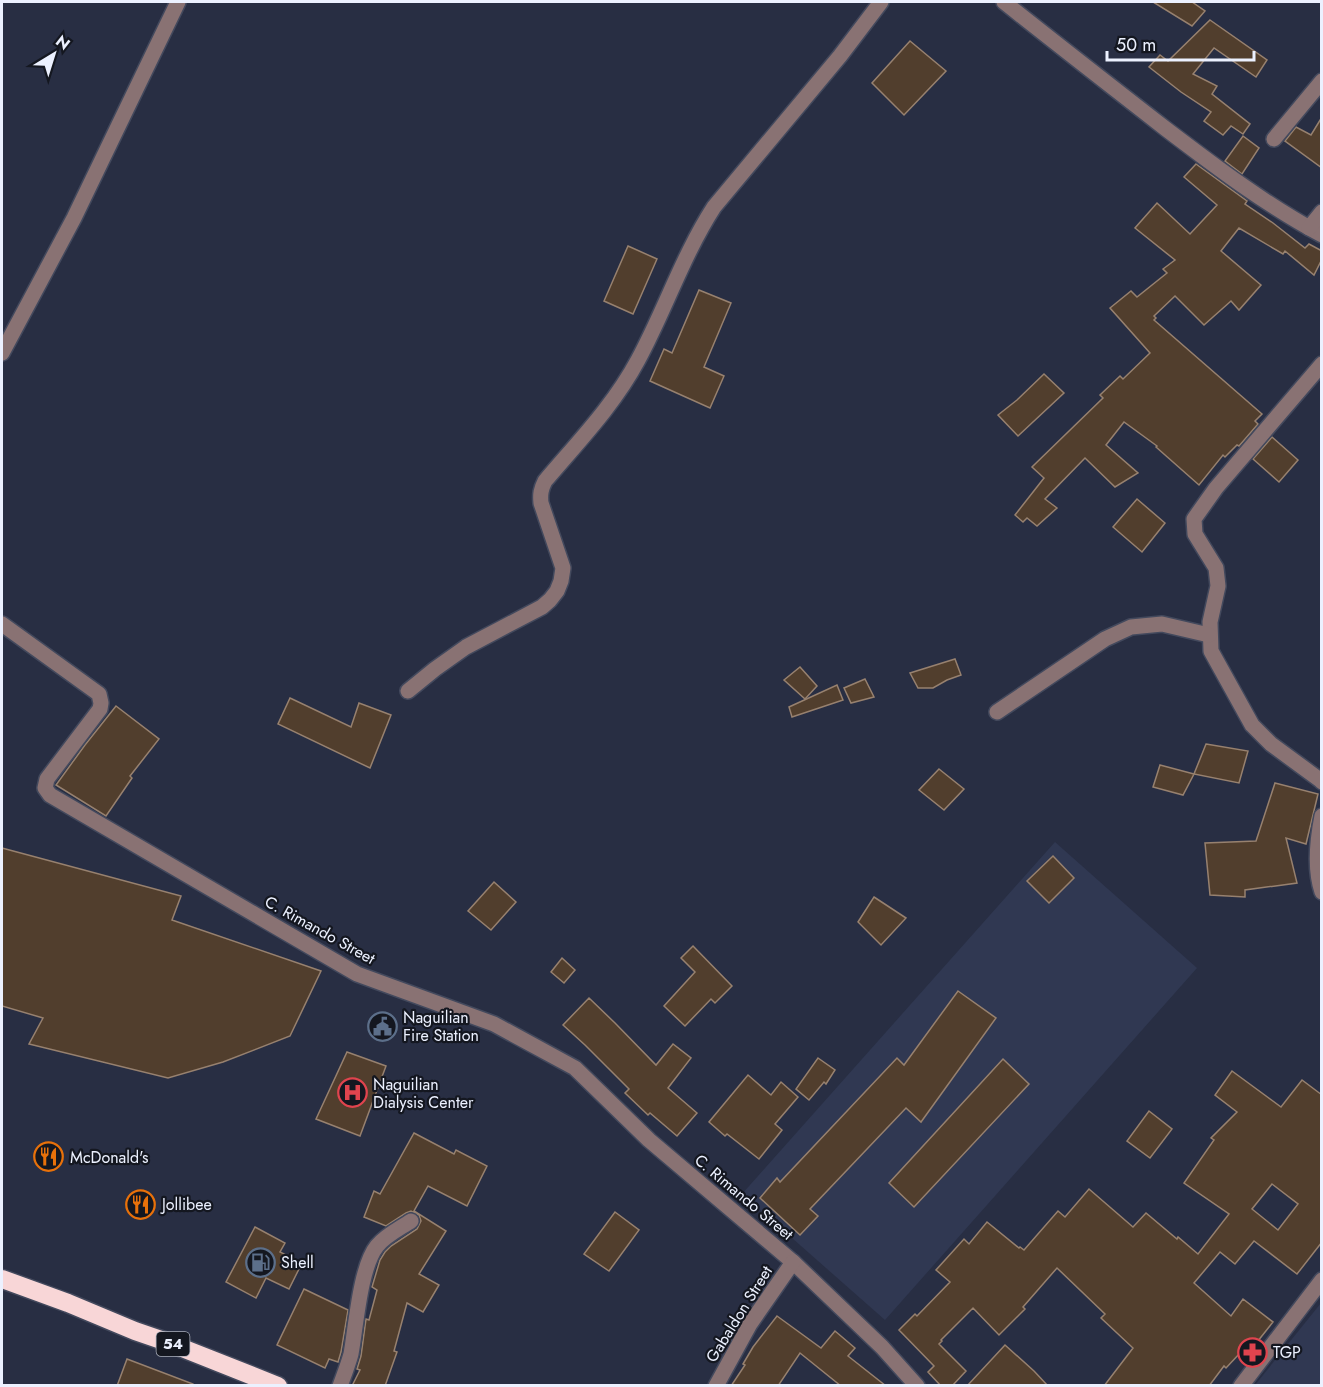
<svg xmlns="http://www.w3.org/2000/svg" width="1323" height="1387" font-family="Jost,sans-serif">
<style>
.built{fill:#303852}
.building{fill:#513e2d;stroke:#97816f;stroke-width:1.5;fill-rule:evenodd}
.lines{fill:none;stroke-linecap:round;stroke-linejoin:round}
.minor-casing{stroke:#43495d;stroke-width:18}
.highway-casing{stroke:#43495d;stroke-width:21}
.minor{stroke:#897273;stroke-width:15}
.highway{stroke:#f8d6d7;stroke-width:18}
.labels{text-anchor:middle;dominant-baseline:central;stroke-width:4.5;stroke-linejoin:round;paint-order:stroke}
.shield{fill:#141720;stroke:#abb0bc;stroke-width:1.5}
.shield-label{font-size:15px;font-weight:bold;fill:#ecf1ff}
.street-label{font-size:16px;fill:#ecf1ff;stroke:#141720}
.poi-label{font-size:16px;fill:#ecf1ff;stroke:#141720;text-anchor:start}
</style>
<rect width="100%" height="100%" fill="#282e43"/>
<!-- built -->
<g class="built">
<polygon points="1055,842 1197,968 885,1320 742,1194"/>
<polygon points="1321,1303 1321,1385 1255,1385"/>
</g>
<!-- building -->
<g class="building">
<polygon points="1153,2 1192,2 1205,11 1192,26"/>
<polygon points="1210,20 1267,60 1256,77 1214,48 1193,74 1217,86 1212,94 1250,124 1243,134 1231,126 1223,135 1204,121 1211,112 1181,92 1149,67 1160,55 1168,61"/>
<polygon points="910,41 946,71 904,115 872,83"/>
<polygon points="1322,117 1322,168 1285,141 1296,127 1311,135"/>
<polygon points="1243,136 1259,148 1242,174 1225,161"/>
<polygon points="1196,164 1247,201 1245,204 1273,223 1305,248 1309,244 1322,251 1322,259 1314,275 1285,251 1283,254 1239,228 1221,251 1261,285 1239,310 1231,301 1204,325 1175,296 1154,316 1156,318 1154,320 1262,414 1255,421 1258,424 1239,446 1237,445 1225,457 1223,455 1199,485 1156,447 1157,446 1124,422 1106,445 1138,473 1115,487 1085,458 1045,499 1057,508 1037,526 1027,518 1023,522 1015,515 1044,478 1032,467 1103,398 1100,395 1120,376 1123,379 1150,353 1110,308 1131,291 1137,297 1167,273 1163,269 1175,260 1135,228 1157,203 1190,234 1217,205 1184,177"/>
<polygon points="628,246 657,259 633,314 604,301"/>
<polygon points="699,290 731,303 704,367 724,376 710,408 650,381 664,349 672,353"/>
<polygon points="1044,374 1064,393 1018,436 998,415 1017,400"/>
<polygon points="1272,437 1298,460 1279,482 1253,459"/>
<polygon points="1137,499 1165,523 1142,552 1113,527"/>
<polygon points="955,659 961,675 947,680 933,688 918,688 910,673"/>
<polygon points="800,667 817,686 805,699 784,680"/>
<polygon points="865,679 874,697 851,703 844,688"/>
<polygon points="837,685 843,700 792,717 789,707"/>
<polygon points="290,698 351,727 359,703 391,715 370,768 278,724"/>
<polygon points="116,706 159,739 130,776 132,778 106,816 56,785 85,745"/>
<polygon points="1206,744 1248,751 1239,783 1194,774"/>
<polygon points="1160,765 1194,774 1183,795 1153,787"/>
<polygon points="939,769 964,789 944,810 919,790"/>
<polygon points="1275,783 1318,794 1306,844 1286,838 1297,883 1245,890 1245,897 1210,895 1205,843 1256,841"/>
<polygon points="2,848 181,896 172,920 321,971 290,1036 223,1062 168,1078 29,1044 43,1018 2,1006"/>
<polygon points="1053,856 1074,878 1049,903 1027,881"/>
<polygon points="494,882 516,902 491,930 468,911"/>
<polygon points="874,897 906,918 881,945 858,922"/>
<polygon points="693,946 732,986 715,1003 711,999 685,1026 664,1006 695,972 681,958"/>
<polygon points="562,958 575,970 564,983 551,972"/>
<polygon points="958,991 996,1018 921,1122 906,1108 810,1209 818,1216 800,1235 760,1198 777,1178 780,1182 897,1058 904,1065"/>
<polygon points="589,998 615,1023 656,1065 673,1044 691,1058 668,1088 697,1113 677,1136 650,1113 648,1115 625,1093 629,1089 585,1045 563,1025"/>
<polygon points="347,1052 386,1066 360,1136 316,1119"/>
<polygon points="818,1058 835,1070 826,1084 824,1082 809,1100 796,1089"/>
<polygon points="1003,1059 1029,1084 914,1207 889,1183"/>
<path d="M1232,1071L1281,1107L1302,1080L1322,1095V1242L1297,1274L1254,1241L1235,1264L1220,1252L1194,1283L1231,1316L1243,1299L1273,1322L1246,1356L1242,1351L1226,1368L1224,1366L1209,1386H1104L1133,1348L1101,1318L1105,1314L1057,1268L1023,1307L1025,1309L999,1335L973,1308L941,1340L942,1341L939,1344L966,1371L952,1386H941L928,1372L934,1366L899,1330L915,1314L917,1316L950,1282L936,1270L964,1239L969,1244L987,1222L1019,1248L1020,1247L1024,1250L1058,1211L1065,1217L1089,1189L1133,1227L1146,1213L1177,1239L1178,1237L1198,1254L1229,1214L1184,1183L1214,1140L1211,1138L1237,1112L1215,1095ZM1272,1184L1298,1204L1278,1230L1252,1209Z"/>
<polygon points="748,1075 771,1095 781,1082 798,1097 775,1124 782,1130 759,1159 727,1134 725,1136 709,1122"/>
<polygon points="1149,1111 1172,1129 1150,1158 1127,1141"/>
<polygon points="414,1133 454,1154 456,1150 487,1166 467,1206 428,1186 414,1211 446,1231 419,1274 439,1285 423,1312 407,1303 394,1351 397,1352 385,1386 352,1386 360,1370 357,1369 361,1356 366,1319 369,1320 377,1290 372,1287 380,1260 385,1252 391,1246 417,1229 421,1221 419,1215 411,1211 406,1213 386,1226 364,1217 374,1191 380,1194"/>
<polygon points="615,1212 639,1230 609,1271 584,1254"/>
<polygon points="255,1227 285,1243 280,1252 302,1263 289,1289 266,1278 256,1298 226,1282"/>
<polygon points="304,1289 348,1310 341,1352 338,1362 329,1359 325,1368 277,1345"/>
<polygon points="777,1316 821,1348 835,1331 855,1348 848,1356 886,1386 841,1386 800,1353 778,1386 731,1386 745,1365 743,1364 753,1347"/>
<polygon points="1005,1345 1034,1371 1048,1386 967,1386"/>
<polygon points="127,1359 193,1384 193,1386 117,1386"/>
</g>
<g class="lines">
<defs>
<g id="minor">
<path d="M1004,2C1058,45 1112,87 1166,129C1216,167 1266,205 1322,235"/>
<polyline points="1274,139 1322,81"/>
<polyline points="1309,228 1322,212"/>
<polyline points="2,353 74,218 178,2"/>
<polyline points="1322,364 1216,488 1194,519 1195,534 1216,568 1218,586 1210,622 1211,651 1252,725 1271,744 1320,780 1322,782"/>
<polyline points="2,624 99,694 101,703 100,709 47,779 45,788 50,795 357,974 494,1024 575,1068 649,1140 793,1262 882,1347 917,1386"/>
<path d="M408,691L435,669L466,647L542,607L550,600L557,591L561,581L563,568L541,503C540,494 541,489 545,481C578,442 614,405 638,360C665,310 683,255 714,207L840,56L881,2"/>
<polyline points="997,712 1105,639 1131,627 1162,624 1209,635"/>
<path d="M1322,816C1317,841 1314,868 1322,892"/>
<path d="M340,1386C344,1375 348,1365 351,1354C356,1327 360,1267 377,1246C386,1235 399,1229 411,1221"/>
<polyline points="716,1386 750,1324 793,1262"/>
<polyline points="1241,1386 1322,1280"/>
</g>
<polyline id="highway" points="2,1279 68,1303 135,1331 167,1342 278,1386"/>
</defs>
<!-- minor casing -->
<use href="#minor" class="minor-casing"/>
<!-- highway casing -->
<use href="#highway" class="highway-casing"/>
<!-- minor -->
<use href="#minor" class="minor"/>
<!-- highway -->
<use href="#highway" class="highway"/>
</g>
<!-- icons -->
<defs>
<symbol id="civic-ring" viewBox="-11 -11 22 22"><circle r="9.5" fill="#141720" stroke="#5c6f8a" stroke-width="1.5"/><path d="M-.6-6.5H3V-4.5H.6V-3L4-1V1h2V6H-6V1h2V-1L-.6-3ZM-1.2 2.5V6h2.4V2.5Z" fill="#5c6f8a"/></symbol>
<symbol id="hospital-ring" viewBox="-11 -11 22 22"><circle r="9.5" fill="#141720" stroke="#e0444e" stroke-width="1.5"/><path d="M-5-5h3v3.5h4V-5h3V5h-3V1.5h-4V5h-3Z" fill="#e0444e"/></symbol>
<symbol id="restaurant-ring" viewBox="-11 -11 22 22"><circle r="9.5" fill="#141720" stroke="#e8710a" stroke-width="1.5"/><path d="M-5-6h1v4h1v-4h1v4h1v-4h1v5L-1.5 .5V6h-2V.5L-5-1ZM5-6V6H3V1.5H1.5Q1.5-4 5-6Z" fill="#e8710a"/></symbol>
<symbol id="fuel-ring" viewBox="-11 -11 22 22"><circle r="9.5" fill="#141720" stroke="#5c6f8a" stroke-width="1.5"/><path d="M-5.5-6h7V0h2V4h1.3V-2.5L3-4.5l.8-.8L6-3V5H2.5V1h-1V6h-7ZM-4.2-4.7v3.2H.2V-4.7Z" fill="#5c6f8a"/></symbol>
<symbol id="pharmacy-ring" viewBox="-11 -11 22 22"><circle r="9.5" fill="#141720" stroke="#e0444e" stroke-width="1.5"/><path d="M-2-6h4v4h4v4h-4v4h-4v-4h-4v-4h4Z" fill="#e0444e"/></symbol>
</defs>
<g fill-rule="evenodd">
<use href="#civic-ring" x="366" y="1010" width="33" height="33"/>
<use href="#hospital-ring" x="336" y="1076" width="33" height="33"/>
<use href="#restaurant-ring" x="32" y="1140" width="33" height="33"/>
<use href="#restaurant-ring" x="124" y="1188" width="33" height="33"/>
<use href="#fuel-ring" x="244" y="1246" width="33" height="33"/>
<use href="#pharmacy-ring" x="1236" y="1336" width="33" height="33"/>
</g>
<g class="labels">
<!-- shield labels -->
<rect class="shield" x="156.5" y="1332" width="33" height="24" rx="4.5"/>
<g class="shield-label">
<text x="173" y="1344">54</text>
</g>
<!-- street labels -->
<g class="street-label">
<text transform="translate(320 930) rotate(29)">C. Rimando Street</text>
<text transform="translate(744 1197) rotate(40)">C. Rimando Street</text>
<text transform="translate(739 1314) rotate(-58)">Gabaldon Street</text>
</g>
<!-- poi labels -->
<g class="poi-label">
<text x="403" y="1017">Naguilian<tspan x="403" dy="18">Fire Station</tspan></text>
<text x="373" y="1084">Naguilian<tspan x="373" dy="18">Dialysis Center</tspan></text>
<text x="70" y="1157">McDonald's</text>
<text x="162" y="1204">Jollibee</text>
<text x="281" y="1262">Shell</text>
<text x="1273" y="1352">TGP</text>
</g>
</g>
<!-- border -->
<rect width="1323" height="1387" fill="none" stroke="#ecf1ff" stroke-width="6"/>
<!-- north arrow -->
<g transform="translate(54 54) rotate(38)" stroke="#141720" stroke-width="4.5" paint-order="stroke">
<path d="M0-4.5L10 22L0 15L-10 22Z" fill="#ecf1ff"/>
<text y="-9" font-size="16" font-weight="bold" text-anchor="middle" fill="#ecf1ff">N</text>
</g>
<!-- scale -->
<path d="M1107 51v9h147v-9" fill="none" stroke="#ecf1ff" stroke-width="3"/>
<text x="1116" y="51" font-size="18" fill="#ecf1ff" stroke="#141720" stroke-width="4.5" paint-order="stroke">50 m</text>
</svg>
